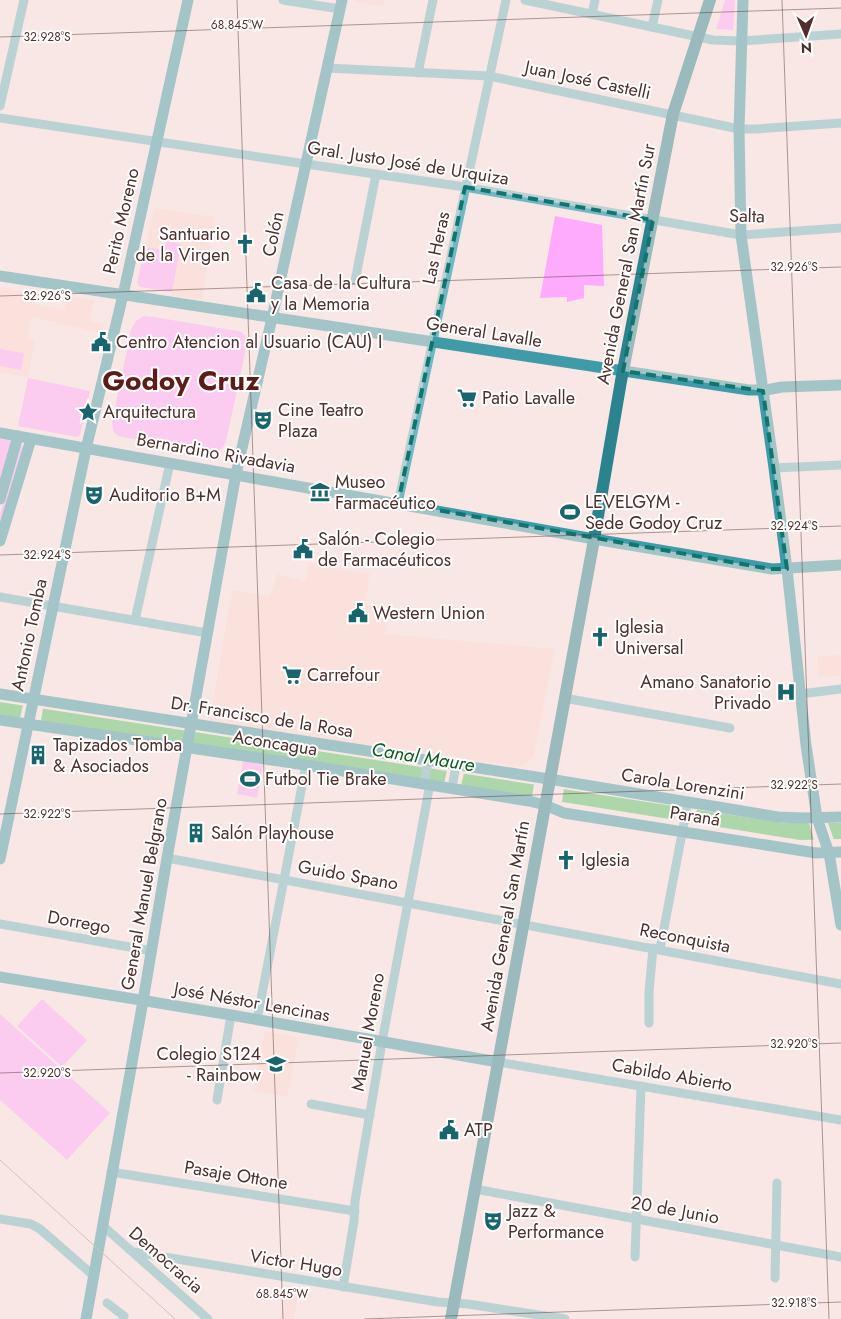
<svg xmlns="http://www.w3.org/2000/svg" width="841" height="1319" font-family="Jost,sans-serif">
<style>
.built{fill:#fed9d3}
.green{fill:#feabfd}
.water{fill:#55c167}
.pier{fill:#f8e7e4}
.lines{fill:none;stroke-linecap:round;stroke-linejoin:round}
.street{stroke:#71b8c2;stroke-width:9}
.secondary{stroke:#3e9ba7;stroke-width:11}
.primary{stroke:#2b838e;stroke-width:12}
.tram{stroke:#a88f8c;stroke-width:1}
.marked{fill:none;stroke:#0f766e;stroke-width:4;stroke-dasharray:10 6;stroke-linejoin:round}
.ticks{fill:none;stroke:#4f2e2b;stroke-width:1;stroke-opacity:0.45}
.labels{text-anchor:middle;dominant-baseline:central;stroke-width:4;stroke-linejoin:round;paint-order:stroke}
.street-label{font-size:18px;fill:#4f2e2b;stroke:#fff}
.poi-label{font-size:18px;fill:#4f2e2b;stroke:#fff;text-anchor:start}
.water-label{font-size:19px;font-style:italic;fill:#0c5b21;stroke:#fff}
.town-label{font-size:28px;font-weight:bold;fill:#5e1c18;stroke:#fff}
.ticks-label{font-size:12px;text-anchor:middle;fill:#4f2e2b;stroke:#fff;stroke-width:4;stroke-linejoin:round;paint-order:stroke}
</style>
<rect width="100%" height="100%" fill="#f8e7e4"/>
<!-- built -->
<g class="built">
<polygon points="354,0 384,0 383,7 354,1"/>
<polygon points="154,208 215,217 202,300 171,295 181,244 165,250 145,247"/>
<polygon points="0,287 10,288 10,290 25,292 26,290 38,292 35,304 64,310 67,296 94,300 89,321 104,324 102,333 32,317 27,339 35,341 28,378 0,372"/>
<polygon points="309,563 370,574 365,604 388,609 385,634 555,649 534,756 523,767 339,741 210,720 232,590 270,596 277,574 305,582"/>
<polygon points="841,655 841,676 819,677 817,656"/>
<polygon points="265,1031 299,1038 287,1097 253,1090"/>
<polygon points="287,1286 299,1289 294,1319 280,1319"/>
</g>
<!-- green -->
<g class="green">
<polygon points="725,0 735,0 733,30 716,29"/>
<polygon points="555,216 602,225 604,286 584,285 584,298 567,302 567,297 540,298"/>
<polygon points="167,241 181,244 172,292 140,287 137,283 145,247 164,250"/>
<path d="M144,316L154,317L237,331C244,332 247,337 247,344L226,441C224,448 219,453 211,452L127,438L118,436L114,432L112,423L131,330L136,321Z"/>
<polygon points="0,349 24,353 21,370 0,366"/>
<polygon points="28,378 90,391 80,435 77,437 18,426"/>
<polygon points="0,439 11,441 0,482"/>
<polygon points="20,446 24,447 0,527 0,514"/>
<polygon points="243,761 263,765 257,798 237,794"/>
<polygon points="42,999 87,1040 62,1067 17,1026"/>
<polygon points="0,1014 110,1113 67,1160 0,1100"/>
</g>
<!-- water -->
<polygon class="water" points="0,702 784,823 841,823 841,839 800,840 532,797 0,715"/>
<!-- pier -->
<g class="pier">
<polygon points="23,705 43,708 41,721 20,718"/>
<polygon points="447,770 464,773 461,786 444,784"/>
<polygon points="534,784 564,788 562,802 532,797"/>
<polygon points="677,806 697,809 694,823 674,820"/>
<polygon points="809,823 828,823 834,840 814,840"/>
</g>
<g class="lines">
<!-- street -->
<g class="street">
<polyline points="283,0 340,9"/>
<polyline points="525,0 713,40 741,41 841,34"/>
<polyline points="592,14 595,0"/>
<polyline points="652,27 658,0"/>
<polyline points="327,68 489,76 739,129 756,129 841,123"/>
<polyline points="418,73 433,0"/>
<polyline points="0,106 24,0"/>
<polyline points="0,118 306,164 465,187 741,235 841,228"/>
<polyline points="355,281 376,174"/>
<polyline points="774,468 841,465"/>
<polyline points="398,503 506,0"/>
<polyline points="0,597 207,633"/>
<polyline points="135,620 170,463"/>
<polyline points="800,694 841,689"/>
<polyline points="564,698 730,728"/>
<polyline points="424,783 428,761"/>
<polyline points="452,788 456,765"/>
<polyline points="167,858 841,984"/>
<polyline points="0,924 152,951"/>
<polyline points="660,949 688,802"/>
<polyline points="257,1020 306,765"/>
<polyline points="649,1023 649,992 653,948"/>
<polyline points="498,1062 841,1120"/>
<polyline points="217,1100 231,1015"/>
<polyline points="311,1104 370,1115"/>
<polyline points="111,1172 355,1211"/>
<polyline points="475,1189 841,1257"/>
<polyline points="0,1219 31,1224 40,1229 94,1276"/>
<polyline points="102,1225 208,1319"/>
<polyline points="134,1252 438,1302 468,1304 565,1319"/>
<polyline points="635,1257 641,1086"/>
<polyline points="775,1278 777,1183"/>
<polyline points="343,1287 354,1221 355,1201 382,1042 430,784"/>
<polyline points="107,1303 124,1316 123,1319"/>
</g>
<!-- secondary -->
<g class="secondary">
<polyline points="743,0 739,129 741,235 774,468 787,569 806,745 817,818 829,853 841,925"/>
<polyline points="0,276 749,390 766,390 782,387 841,385"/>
<polyline points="0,433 594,539 772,569 841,565"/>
<polyline points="0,499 18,436"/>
<polyline points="0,541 31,439"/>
<polyline points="0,694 549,779 778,817 803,818 841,817"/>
<polyline points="0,720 306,765 529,801 545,805 564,813 816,853 841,852"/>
<polyline points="0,859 86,449 123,295 188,0"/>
<polyline points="0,977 231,1015 498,1062"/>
<polyline points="86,1319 143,1001 167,858 236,474 272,318 342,0"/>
</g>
<!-- primary -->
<polyline class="primary" points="451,1319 593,545 621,381 673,114 710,0"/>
<!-- tram -->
<polyline class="tram" points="0,1160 175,1319"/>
</g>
<!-- marked area -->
<path d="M0 0H841V1319H0ZM465,187L653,220L623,371L763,391L787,569H770L398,503Z" fill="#f8e7e4" fill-opacity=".55" fill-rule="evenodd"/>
<path class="marked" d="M465,187L653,220L623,371L763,391L787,569H770L398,503Z"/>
<!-- ticks -->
<path class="ticks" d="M237,0L283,1319M782,0L829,1319M0,37L841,8M0,296L841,267M0,555L841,526M0,814L841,784M0,1073L841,1043M364,1319L841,1302"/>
<!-- icons -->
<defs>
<symbol id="church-bare" viewBox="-9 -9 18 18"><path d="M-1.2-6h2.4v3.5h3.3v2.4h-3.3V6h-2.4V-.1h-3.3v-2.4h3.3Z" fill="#19656e" stroke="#fff" stroke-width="2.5" paint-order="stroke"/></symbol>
<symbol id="civic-bare" viewBox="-9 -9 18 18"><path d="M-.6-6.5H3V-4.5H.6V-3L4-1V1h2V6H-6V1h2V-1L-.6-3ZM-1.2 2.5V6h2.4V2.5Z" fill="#19656e" stroke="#fff" stroke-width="2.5" paint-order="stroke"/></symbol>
<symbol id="supermarket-bare" viewBox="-9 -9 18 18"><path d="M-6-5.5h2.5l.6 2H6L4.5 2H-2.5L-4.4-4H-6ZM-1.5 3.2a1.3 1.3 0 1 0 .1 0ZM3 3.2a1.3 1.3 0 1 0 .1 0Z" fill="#19656e" stroke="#fff" stroke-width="2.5" paint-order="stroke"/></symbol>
<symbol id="sight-bare" viewBox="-9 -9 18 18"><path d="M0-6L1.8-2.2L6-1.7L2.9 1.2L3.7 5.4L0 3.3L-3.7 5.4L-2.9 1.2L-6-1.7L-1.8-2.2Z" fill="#19656e" stroke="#fff" stroke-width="2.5" paint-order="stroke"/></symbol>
<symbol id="theatre-bare" viewBox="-9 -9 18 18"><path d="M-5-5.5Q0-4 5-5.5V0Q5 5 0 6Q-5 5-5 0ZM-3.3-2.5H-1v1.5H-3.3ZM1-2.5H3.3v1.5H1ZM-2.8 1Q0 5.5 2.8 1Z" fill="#19656e" stroke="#fff" stroke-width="2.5" paint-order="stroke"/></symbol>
<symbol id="museum-bare" viewBox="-9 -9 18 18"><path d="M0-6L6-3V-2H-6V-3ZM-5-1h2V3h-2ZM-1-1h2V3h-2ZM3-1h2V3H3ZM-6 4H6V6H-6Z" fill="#19656e" stroke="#fff" stroke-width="2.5" paint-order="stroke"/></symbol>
<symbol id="stadium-bare" viewBox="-9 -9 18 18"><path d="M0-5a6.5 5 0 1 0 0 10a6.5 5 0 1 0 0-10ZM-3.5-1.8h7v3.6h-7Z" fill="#19656e" stroke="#fff" stroke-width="2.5" paint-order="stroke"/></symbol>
<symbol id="hospital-bare" viewBox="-9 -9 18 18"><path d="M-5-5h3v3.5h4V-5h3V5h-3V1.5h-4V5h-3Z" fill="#19656e" stroke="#fff" stroke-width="2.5" paint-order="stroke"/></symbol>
<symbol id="building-bare" viewBox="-9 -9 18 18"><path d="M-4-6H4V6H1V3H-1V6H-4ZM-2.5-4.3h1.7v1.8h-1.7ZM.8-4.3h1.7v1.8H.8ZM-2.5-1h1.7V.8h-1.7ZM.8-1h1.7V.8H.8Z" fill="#19656e" stroke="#fff" stroke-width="2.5" paint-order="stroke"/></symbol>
<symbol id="school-bare" viewBox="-9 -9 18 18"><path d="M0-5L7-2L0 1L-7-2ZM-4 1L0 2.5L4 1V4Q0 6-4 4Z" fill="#19656e" stroke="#fff" stroke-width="2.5" paint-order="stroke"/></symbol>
</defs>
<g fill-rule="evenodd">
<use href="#church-bare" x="231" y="230" width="28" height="28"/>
<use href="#civic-bare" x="242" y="279" width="28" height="28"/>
<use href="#civic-bare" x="87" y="328" width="28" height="28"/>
<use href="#supermarket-bare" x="453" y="384" width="28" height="28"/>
<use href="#sight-bare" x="74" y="398" width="28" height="28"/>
<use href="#theatre-bare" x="249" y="406" width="28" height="28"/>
<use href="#museum-bare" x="306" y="478" width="28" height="28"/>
<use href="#theatre-bare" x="80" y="481" width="28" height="28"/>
<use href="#stadium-bare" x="556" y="498" width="28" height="28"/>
<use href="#civic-bare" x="289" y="535" width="28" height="28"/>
<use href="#civic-bare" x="344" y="599" width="28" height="28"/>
<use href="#church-bare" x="586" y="623" width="28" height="28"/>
<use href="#supermarket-bare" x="278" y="661" width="28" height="28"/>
<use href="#hospital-bare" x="772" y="678" width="28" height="28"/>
<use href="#building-bare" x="24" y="741" width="28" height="28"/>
<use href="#stadium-bare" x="236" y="765" width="28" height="28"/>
<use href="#building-bare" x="182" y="819" width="28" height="28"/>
<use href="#church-bare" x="552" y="846" width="28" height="28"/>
<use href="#school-bare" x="262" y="1050" width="28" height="28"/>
<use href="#civic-bare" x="435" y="1116" width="28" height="28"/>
<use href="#theatre-bare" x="479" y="1207" width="28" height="28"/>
</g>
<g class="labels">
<!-- street labels -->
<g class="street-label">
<text transform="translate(588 80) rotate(12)">Juan José Castelli</text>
<text transform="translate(408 163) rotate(9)">Gral. Justo José de Urquiza</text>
<text transform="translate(747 216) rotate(1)">Salta</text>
<text transform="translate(121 221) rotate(-77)">Perito Moreno</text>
<text transform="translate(273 234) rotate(-78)">Colón</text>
<text transform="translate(436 248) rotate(-78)">Las Heras</text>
<text transform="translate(626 264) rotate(-79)">Avenida General San Martín Sur</text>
<text transform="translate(484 332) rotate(9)">General Lavalle</text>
<text transform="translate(216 453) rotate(10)">Bernardino Rivadavia</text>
<text transform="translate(29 635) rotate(-78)">Antonio Tomba</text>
<text transform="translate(262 717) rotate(9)">Dr. Francisco de la Rosa</text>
<text transform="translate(275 743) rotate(9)">Aconcagua</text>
<text transform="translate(683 784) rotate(9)">Carola Lorenzini</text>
<text transform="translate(695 816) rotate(9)">Paraná</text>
<text transform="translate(348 875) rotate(10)">Guido Spano</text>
<text transform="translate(144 894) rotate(-80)">General Manuel Belgrano</text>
<text transform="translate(79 922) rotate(10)">Dorrego</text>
<text transform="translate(505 926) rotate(-80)">Avenida General San Martín</text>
<text transform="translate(685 938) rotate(11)">Reconquista</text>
<text transform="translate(252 1002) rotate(10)">José Néstor Lencinas</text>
<text transform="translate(368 1032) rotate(-80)">Manuel Moreno</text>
<text transform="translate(672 1075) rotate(10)">Cabildo Abierto</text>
<text transform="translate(236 1175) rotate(9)">Pasaje Ottone</text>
<text transform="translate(675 1210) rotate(10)">20 de Junio</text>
<text transform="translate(166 1260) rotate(41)">Democracia</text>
<text transform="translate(296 1263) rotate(9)">Victor Hugo</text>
</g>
<!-- poi labels -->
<g class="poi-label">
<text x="230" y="234" text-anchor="end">Santuario<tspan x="230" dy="21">de la Virgen</tspan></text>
<text x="271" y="283">Casa de la Cultura<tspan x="271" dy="21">y la Memoria</tspan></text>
<text x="116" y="342">Centro Atencion al Usuario (CAU) I</text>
<text x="482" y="398">Patio Lavalle</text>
<text x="278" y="410">Cine Teatro<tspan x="278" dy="21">Plaza</tspan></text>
<text x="103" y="412">Arquitectura</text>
<text x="335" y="482">Museo<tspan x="335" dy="21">Farmacéutico</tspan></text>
<text x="109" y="495">Auditorio B+M</text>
<text x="585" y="502">LEVELGYM -<tspan x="585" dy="21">Sede Godoy Cruz</tspan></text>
<text x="318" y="539">Salón - Colegio<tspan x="318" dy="21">de Farmacéuticos</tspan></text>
<text x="373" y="613">Western Union</text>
<text x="615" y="627">Iglesia<tspan x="615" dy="21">Universal</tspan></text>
<text x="307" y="675">Carrefour</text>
<text x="771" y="682" text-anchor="end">Amano Sanatorio<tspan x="771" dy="21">Privado</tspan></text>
<text x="53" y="745">Tapizados Tomba<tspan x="53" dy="21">&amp; Asociados</tspan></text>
<text x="265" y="779">Futbol Tie Brake</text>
<text x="211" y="833">Salón Playhouse</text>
<text x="581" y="860">Iglesia</text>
<text x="261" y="1054" text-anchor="end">Colegio S124<tspan x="261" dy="21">- Rainbow</tspan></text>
<text x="464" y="1130">ATP</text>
<text x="508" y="1211">Jazz &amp;<tspan x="508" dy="21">Performance</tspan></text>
</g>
<!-- water labels -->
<g class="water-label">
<text transform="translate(423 757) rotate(9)">Canal Maure</text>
</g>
<!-- town labels -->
<g class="town-label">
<text x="181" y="380">Godoy Cruz</text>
</g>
</g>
<g class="ticks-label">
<text x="237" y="29">68.845°W</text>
<text x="47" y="41">32.928°S</text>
<text x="794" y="271">32.926°S</text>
<text x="47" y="300">32.926°S</text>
<text x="794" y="530">32.924°S</text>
<text x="47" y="559">32.924°S</text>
<text x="794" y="789">32.922°S</text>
<text x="47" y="818">32.922°S</text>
<text x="794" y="1048">32.920°S</text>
<text x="47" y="1077">32.920°S</text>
<text x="282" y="1298">68.845°W</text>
<text x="794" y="1307">32.918°S</text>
</g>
<!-- north arrow -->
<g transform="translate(806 35) rotate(178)" stroke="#ffffff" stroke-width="4" paint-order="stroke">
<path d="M0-4L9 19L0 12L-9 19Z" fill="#4f2e2b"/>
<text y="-8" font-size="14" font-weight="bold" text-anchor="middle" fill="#4f2e2b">N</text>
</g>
</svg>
